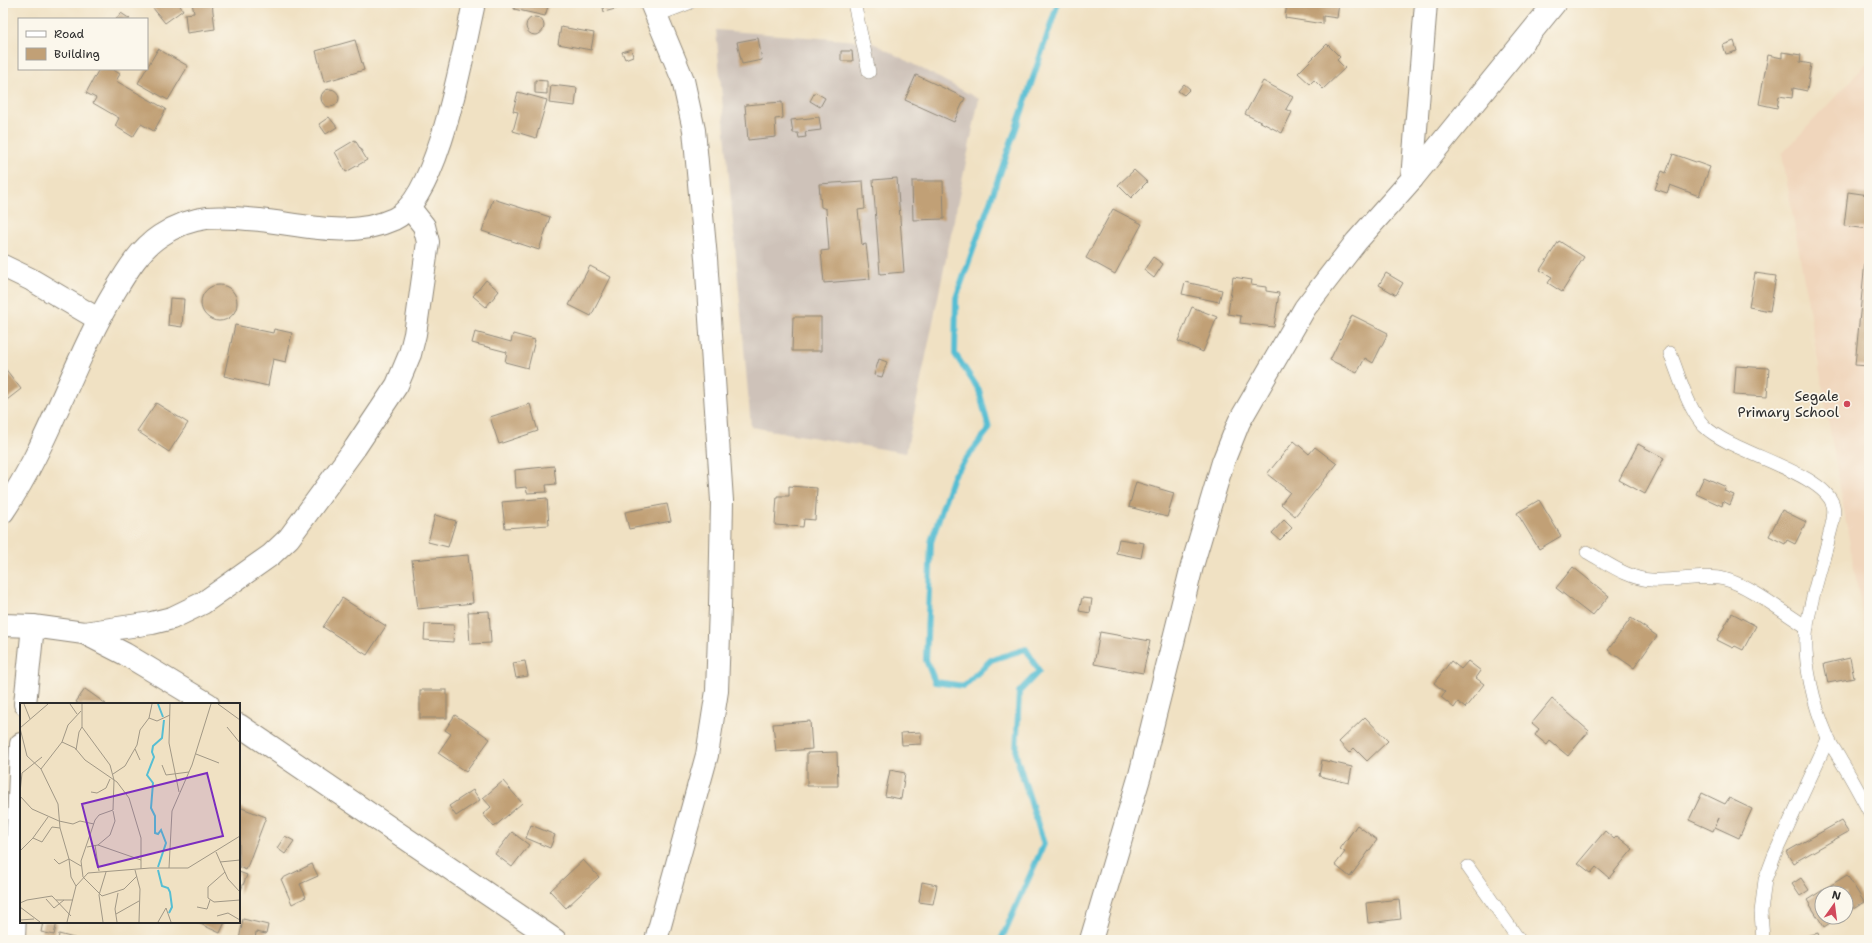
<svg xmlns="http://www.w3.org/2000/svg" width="1872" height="943" font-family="'Shantell Sans',sans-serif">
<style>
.built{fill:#f0d6bc}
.industrial{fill:#cec2b9}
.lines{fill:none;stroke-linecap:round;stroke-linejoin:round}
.stream{stroke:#56bed3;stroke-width:6}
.building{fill:#c1a076}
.service-casing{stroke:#8e8677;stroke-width:14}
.minor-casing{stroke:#8e8677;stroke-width:24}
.tertiary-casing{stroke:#8e8677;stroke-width:24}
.service{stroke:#fff;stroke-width:13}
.minor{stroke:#fff;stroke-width:22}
.tertiary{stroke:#fff;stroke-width:22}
.poi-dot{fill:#d1495b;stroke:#fbf7ec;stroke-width:1.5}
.labels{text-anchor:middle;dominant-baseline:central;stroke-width:3.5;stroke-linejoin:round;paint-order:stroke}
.poi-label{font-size:14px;fill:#2b2b2b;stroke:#fbf7ec;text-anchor:end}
.inset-river{fill:none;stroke:#56bed3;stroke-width:2}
.inset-road{fill:none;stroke:#a19886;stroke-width:1}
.view{fill:#7b2cbf;fill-opacity:0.15;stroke:#7b2cbf;stroke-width:2}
.inset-edge{fill:none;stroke:#2b2b2b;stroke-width:2}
</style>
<rect width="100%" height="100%" fill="#fbf7ec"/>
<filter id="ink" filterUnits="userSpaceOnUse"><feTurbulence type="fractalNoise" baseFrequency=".025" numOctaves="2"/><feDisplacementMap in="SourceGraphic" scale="8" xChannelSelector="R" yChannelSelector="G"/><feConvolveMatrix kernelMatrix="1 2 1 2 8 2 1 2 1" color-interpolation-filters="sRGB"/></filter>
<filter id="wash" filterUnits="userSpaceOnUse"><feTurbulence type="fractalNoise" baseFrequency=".012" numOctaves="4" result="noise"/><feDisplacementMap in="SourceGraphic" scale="16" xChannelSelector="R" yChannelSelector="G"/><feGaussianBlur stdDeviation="0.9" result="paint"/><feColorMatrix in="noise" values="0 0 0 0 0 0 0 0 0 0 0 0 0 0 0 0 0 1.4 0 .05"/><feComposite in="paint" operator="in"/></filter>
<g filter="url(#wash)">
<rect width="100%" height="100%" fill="#f0e1c3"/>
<!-- built -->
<polygon class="built" points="1869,61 1869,654 1782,154"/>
<!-- industrial -->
<polygon class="industrial" points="716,30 871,42 979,99 906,453 751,427"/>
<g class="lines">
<!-- stream -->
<polyline class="stream" points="1001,940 1044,844 1016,755 1019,692 1039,671 1026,649 991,660 964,686 935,682 926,660 931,542 953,476 989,429 979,390 955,354 956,298 1020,117 1058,3"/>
</g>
<g id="blocks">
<!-- building -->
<g class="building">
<polygon points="149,3 178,3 183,10 165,23"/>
<polygon points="192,3 212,3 215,29 187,33 185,14 194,13"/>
<polygon points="515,3 549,3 545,16 514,9"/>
<polygon points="602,3 618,3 619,8 604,12"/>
<polygon points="1287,3 1339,3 1337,18 1323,16 1323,24 1285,18"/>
<polygon points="121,13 130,19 116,19"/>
<circle cx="535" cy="26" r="9"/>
<polygon points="561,27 594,33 591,50 558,44"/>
<polygon points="758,38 762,60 742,64 737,42"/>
<polygon points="355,40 364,70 324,82 316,51"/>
<polygon points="1734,41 1737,51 1726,54 1723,45"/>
<polygon points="1327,44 1340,57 1337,60 1345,68 1323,89 1314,80 1310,84 1298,73"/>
<polygon points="158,49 188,66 168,100 138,83"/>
<polygon points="631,49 633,56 625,59 622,52"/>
<polygon points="841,51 852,51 853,61 841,61"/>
<polygon points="1782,52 1801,55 1800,62 1811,64 1807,91 1793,88 1792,98 1779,96 1777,108 1759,104 1768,55 1782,58"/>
<polygon points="99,69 112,69 120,74 116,81 166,109 154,131 141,124 133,137 115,126 119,118 93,103 96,98 86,93"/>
<polygon points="916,75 965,98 954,122 905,100"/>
<polygon points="535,80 547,81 547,94 535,93"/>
<polygon points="1263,81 1293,97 1286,109 1292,112 1282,133 1245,114"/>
<polygon points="1184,84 1190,89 1184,95 1178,91"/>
<polygon points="551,85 577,88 575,106 549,103"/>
<circle cx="330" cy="98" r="9"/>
<polygon points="518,92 547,100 536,138 513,131 518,112 513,111"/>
<polygon points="815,92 825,98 820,107 810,101"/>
<polygon points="782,102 783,118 775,119 776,137 748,140 745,105"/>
<polygon points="329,117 337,127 326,134 319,124"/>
<polygon points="819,117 821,130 805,132 806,137 799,138 798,133 793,133 791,120"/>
<polygon points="355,140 367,160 346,172 335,152"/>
<polygon points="1673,154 1710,167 1699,196 1670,185 1667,193 1655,189 1662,171 1666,173"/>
<polygon points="1134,170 1147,182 1131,198 1118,185"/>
<polygon points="897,178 904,272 880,274 873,180"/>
<polygon points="863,181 865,209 858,210 862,245 866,244 870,279 824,283 821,251 829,250 826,209 821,207 819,184"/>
<polygon points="912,181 943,181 944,219 913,220"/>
<polygon points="1848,192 1869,195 1869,229 1844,226"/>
<polygon points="493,199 550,217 539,250 482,231"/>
<polygon points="1113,209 1142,224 1115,274 1086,258"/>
<polygon points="1559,241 1584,257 1562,292 1548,283 1552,277 1540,270"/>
<polygon points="1153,257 1163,264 1154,278 1144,270"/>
<polygon points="1865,261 1869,261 1869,366 1855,365"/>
<polygon points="590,266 611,277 591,316 569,305"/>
<polygon points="1386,273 1403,283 1396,295 1379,285"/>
<polygon points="1755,273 1776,276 1770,311 1749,307"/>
<polygon points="1233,277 1252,280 1251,285 1266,287 1266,291 1279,293 1274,327 1240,323 1241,316 1228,314"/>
<polygon points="486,280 499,291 486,307 473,296"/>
<polygon points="1185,282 1222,290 1219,302 1182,294"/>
<circle cx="219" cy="303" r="18"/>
<polygon points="170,298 184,299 182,327 168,325"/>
<polygon points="1192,307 1217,317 1203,352 1178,341"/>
<polygon points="1352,315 1388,333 1373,363 1365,358 1357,373 1330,360"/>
<polygon points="793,317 821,317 821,351 792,351"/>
<polygon points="235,325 273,333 274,329 292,333 286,362 273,359 268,386 224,376"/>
<polygon points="475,332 511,342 513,334 535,340 528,368 505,362 507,352 472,343"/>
<polygon points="879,359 887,362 882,377 874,375"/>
<polygon points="1736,366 1769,368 1767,397 1734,395"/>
<polygon points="4,367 21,389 3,403 3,368"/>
<polygon points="156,403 188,423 169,452 137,431"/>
<polygon points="530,404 538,431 499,444 490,417"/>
<polygon points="1294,441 1309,454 1315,447 1337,464 1295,516 1281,504 1290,492 1267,474"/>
<polygon points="1638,444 1664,458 1645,494 1619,480"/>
<polygon points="554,466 556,484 546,485 547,492 527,493 526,487 516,488 515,470"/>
<polygon points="1704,477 1726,487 1724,491 1734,495 1730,505 1723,501 1722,506 1696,494"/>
<polygon points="1136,482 1174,493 1167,517 1129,507"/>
<polygon points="789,486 817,488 815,520 804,519 803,527 775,525 777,496 789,496"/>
<polygon points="547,498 549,525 505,528 502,502"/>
<polygon points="1539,500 1561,536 1539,549 1517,513"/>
<polygon points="667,504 671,521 629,529 625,512"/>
<polygon points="1782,510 1806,522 1795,544 1787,540 1785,544 1769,536"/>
<polygon points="435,515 456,521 448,547 428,542"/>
<polygon points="1284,520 1292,528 1280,540 1272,533"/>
<polygon points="1119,539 1144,543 1141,558 1116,553"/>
<polygon points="468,555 473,603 418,609 412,560"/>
<polygon points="1573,567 1609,596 1592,616 1556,588"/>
<polygon points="342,598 386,626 367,655 323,627"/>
<polygon points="1082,598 1092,599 1090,613 1079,611"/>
<polygon points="489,611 491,643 470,644 468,612"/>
<polygon points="1732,613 1756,626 1743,650 1735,646 1733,648 1717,640"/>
<polygon points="1631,618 1657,636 1634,668 1608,650"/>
<polygon points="425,624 454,625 453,642 424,640"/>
<polygon points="1100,632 1150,641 1143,673 1094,664"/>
<polygon points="1850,658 1854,678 1828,683 1824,664"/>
<polygon points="525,661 528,676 516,678 513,663"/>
<polygon points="1451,661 1461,669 1468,661 1481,671 1476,678 1484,684 1465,708 1458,702 1454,708 1441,697 1445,692 1434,683"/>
<polygon points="85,689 106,704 79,704 76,702"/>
<rect x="420" y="690" width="27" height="28"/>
<polygon points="1552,699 1589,731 1568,756 1550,741 1547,745 1535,735 1539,729 1532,723"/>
<polygon points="455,715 490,739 466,772 438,753 451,734 445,730"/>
<polygon points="1365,717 1388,741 1367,761 1354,748 1349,753 1339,742"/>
<polygon points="810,721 812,749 776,752 773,724"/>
<polygon points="921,732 921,744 902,745 901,733"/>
<polygon points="837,752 838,786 807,786 807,753"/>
<polygon points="1322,760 1352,767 1349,783 1319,776"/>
<polygon points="890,770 905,773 901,799 885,796"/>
<polygon points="503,781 522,803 494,827 483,814 491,807 483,798"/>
<polygon points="473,790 480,800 456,816 449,806"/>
<polygon points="1702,793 1725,804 1729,798 1752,809 1739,838 1715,827 1719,818 1713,831 1689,820"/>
<polygon points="239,807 266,817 246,870 239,867"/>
<polygon points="1841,821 1848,832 1793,863 1786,852"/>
<polygon points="531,825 555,835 550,848 526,838"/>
<polygon points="1357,825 1377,840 1350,877 1335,865 1345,852 1340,849"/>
<polygon points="1605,831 1614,839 1617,836 1633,849 1609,878 1596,867 1591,873 1578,863"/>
<polygon points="512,832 529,845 512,867 495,854"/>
<polygon points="285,836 294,841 285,854 277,848"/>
<polygon points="583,860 599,877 566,908 550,891"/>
<polygon points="312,864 318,876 300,884 306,897 292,904 281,879"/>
<polygon points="239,872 247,875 239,895"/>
<polygon points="1847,875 1864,902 1846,913 1846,893 1822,893 1822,917 1839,917 1824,927 1807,900"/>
<polygon points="1801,878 1809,890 1800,896 1792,884"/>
<polygon points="922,882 937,885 933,904 919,902"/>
<polygon points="1399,899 1401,919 1368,923 1366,903"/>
<polygon points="243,919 268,925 266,934 256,932 255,940 239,940"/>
<polygon points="43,922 57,922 54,935 41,932"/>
<polygon points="196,922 225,922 220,933"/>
<polygon points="1818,933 1820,940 1805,940 1804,937"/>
<polygon points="59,934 81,940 58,940"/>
</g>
</g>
</g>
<g filter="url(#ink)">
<use href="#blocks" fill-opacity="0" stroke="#8e8677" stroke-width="1"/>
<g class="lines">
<defs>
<g id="service">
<polyline points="854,3 869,72"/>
<polyline points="655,16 689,3"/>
<path d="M1670,353C1679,375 1688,409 1704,426C1731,453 1823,472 1833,505C1836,516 1830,531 1828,541C1821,569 1811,597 1807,626C1802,660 1814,706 1828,738C1831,746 1837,753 1841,761C1851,777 1860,794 1869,811"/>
<path d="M1587,552C1606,562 1628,579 1651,580C1673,582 1704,574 1724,579C1749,585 1784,613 1807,627"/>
<polyline points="1468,867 1519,940"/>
<polyline points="1763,940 1761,912 1765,880 1774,856 1828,739"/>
</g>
<g id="minor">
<polyline points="651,3 683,80 694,130 706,258 722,501 720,607 717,691 707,755 656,940"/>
<polyline points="1412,179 1426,3"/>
<polyline points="3,266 30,279 98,319"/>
<polyline points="3,625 33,626 84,633 125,654 208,704"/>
<polyline points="84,633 152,623 172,618 203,603 271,555 289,538 355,448 397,385 410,354 415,334 428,242 424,226 409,207"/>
<polyline points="25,704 33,626"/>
<polyline points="239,725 555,940"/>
<polyline points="14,940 21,744"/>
</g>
<g id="tertiary">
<path d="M3,512C15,494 26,475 35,457C63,402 83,344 115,291C127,271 140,249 160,236C194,213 221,216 260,220C304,225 350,239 394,219C439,199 463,51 474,3"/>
<polyline points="1091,940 1140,775 1192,566 1223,462 1239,422 1305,308 1356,242 1412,179 1555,3"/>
</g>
</defs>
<!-- service casing -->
<use href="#service" class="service-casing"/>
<!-- minor casing -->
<use href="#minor" class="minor-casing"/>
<!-- tertiary casing -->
<use href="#tertiary" class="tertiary-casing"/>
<!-- service -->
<use href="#service" class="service"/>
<!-- minor -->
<use href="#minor" class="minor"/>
<!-- tertiary -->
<use href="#tertiary" class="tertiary"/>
</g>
</g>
<!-- markers -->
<circle class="poi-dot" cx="1847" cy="404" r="4"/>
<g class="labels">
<!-- poi labels -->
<g class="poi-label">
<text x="1839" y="396">Segale<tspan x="1839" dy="16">Primary School</tspan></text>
</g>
</g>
<!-- overview -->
<g transform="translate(20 703)">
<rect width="220" height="220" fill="#f0e1c3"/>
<path class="inset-river" d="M138,1L143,14M138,164L146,140L141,127L138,131L135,130V113L131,105L133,80L127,72L134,54L132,49L133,43L142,35L144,17M138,167L142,183L148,185L150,189L152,204L149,210"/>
<path class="inset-road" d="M4,1L10,16M50,1L57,11M62,1V24L90,62L94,77L93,107L79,112L75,117L61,158L63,174L82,193L104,186L117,173M150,1L149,40L159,89M198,1L220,17M129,15L132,1M207,24L220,40M0,25L7,53L21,66L38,101L40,125L49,156L61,163M0,25L28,1M42,39L55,45L65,57L97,79L109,95L121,135V166M115,46L120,57M56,47L59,29L62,24M176,51L199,60M142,62L146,72L169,69M21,66L42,39L48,22L61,8M93,71L105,63L117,42L120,27L129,15L137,18L150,12M71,89L77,90L86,85L90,76M0,90L2,70L22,54M0,93L12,106L39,118L53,121L60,118L74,121M28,114L13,135L22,139L32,124L40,125M75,142L79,168M78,142L90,132L95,118L93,108M67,144L78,142L121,157M0,148L13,135M196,149L208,176L220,189M34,156L39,161L49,156M49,156L51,174L56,183M200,159L220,157M149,165L152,108L172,62L191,1M115,167L120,186L119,219M205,169L188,184V195L194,199L220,197M26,196L34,205L44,197M36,197H53M0,200L7,197L32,193L51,213M0,204L20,219M177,204L187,206L190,197M146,205L151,219M96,211L119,198M197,213L208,210L220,217M0,217L14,216M47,219L56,183L68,170L130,165H168L220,133M83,219L79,192L86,169M97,219L95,206L98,190M138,219L146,205"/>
<path class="view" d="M187,70L203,133L78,164L62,101Z"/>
<rect width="220" height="220" class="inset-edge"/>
</g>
<!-- margin -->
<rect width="1872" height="943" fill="none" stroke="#fbf7ec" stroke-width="16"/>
<!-- legend -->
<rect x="18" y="18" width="130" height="52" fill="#fbf7ec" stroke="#a8a59f"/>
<rect x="26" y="31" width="20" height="6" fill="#ffffff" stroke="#a8a59f"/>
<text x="54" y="38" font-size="12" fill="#2b2b2b">Road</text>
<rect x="26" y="48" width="20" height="12" fill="#c1a076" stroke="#a8a59f"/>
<text x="54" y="58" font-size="12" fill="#2b2b2b">Building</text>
<!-- north arrow -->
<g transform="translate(1834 905) rotate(14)"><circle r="19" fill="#fbf7ec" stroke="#a8a59f"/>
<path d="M0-3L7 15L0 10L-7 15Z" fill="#d1495b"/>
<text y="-6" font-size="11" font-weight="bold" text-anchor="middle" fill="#2b2b2b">N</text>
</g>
</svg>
